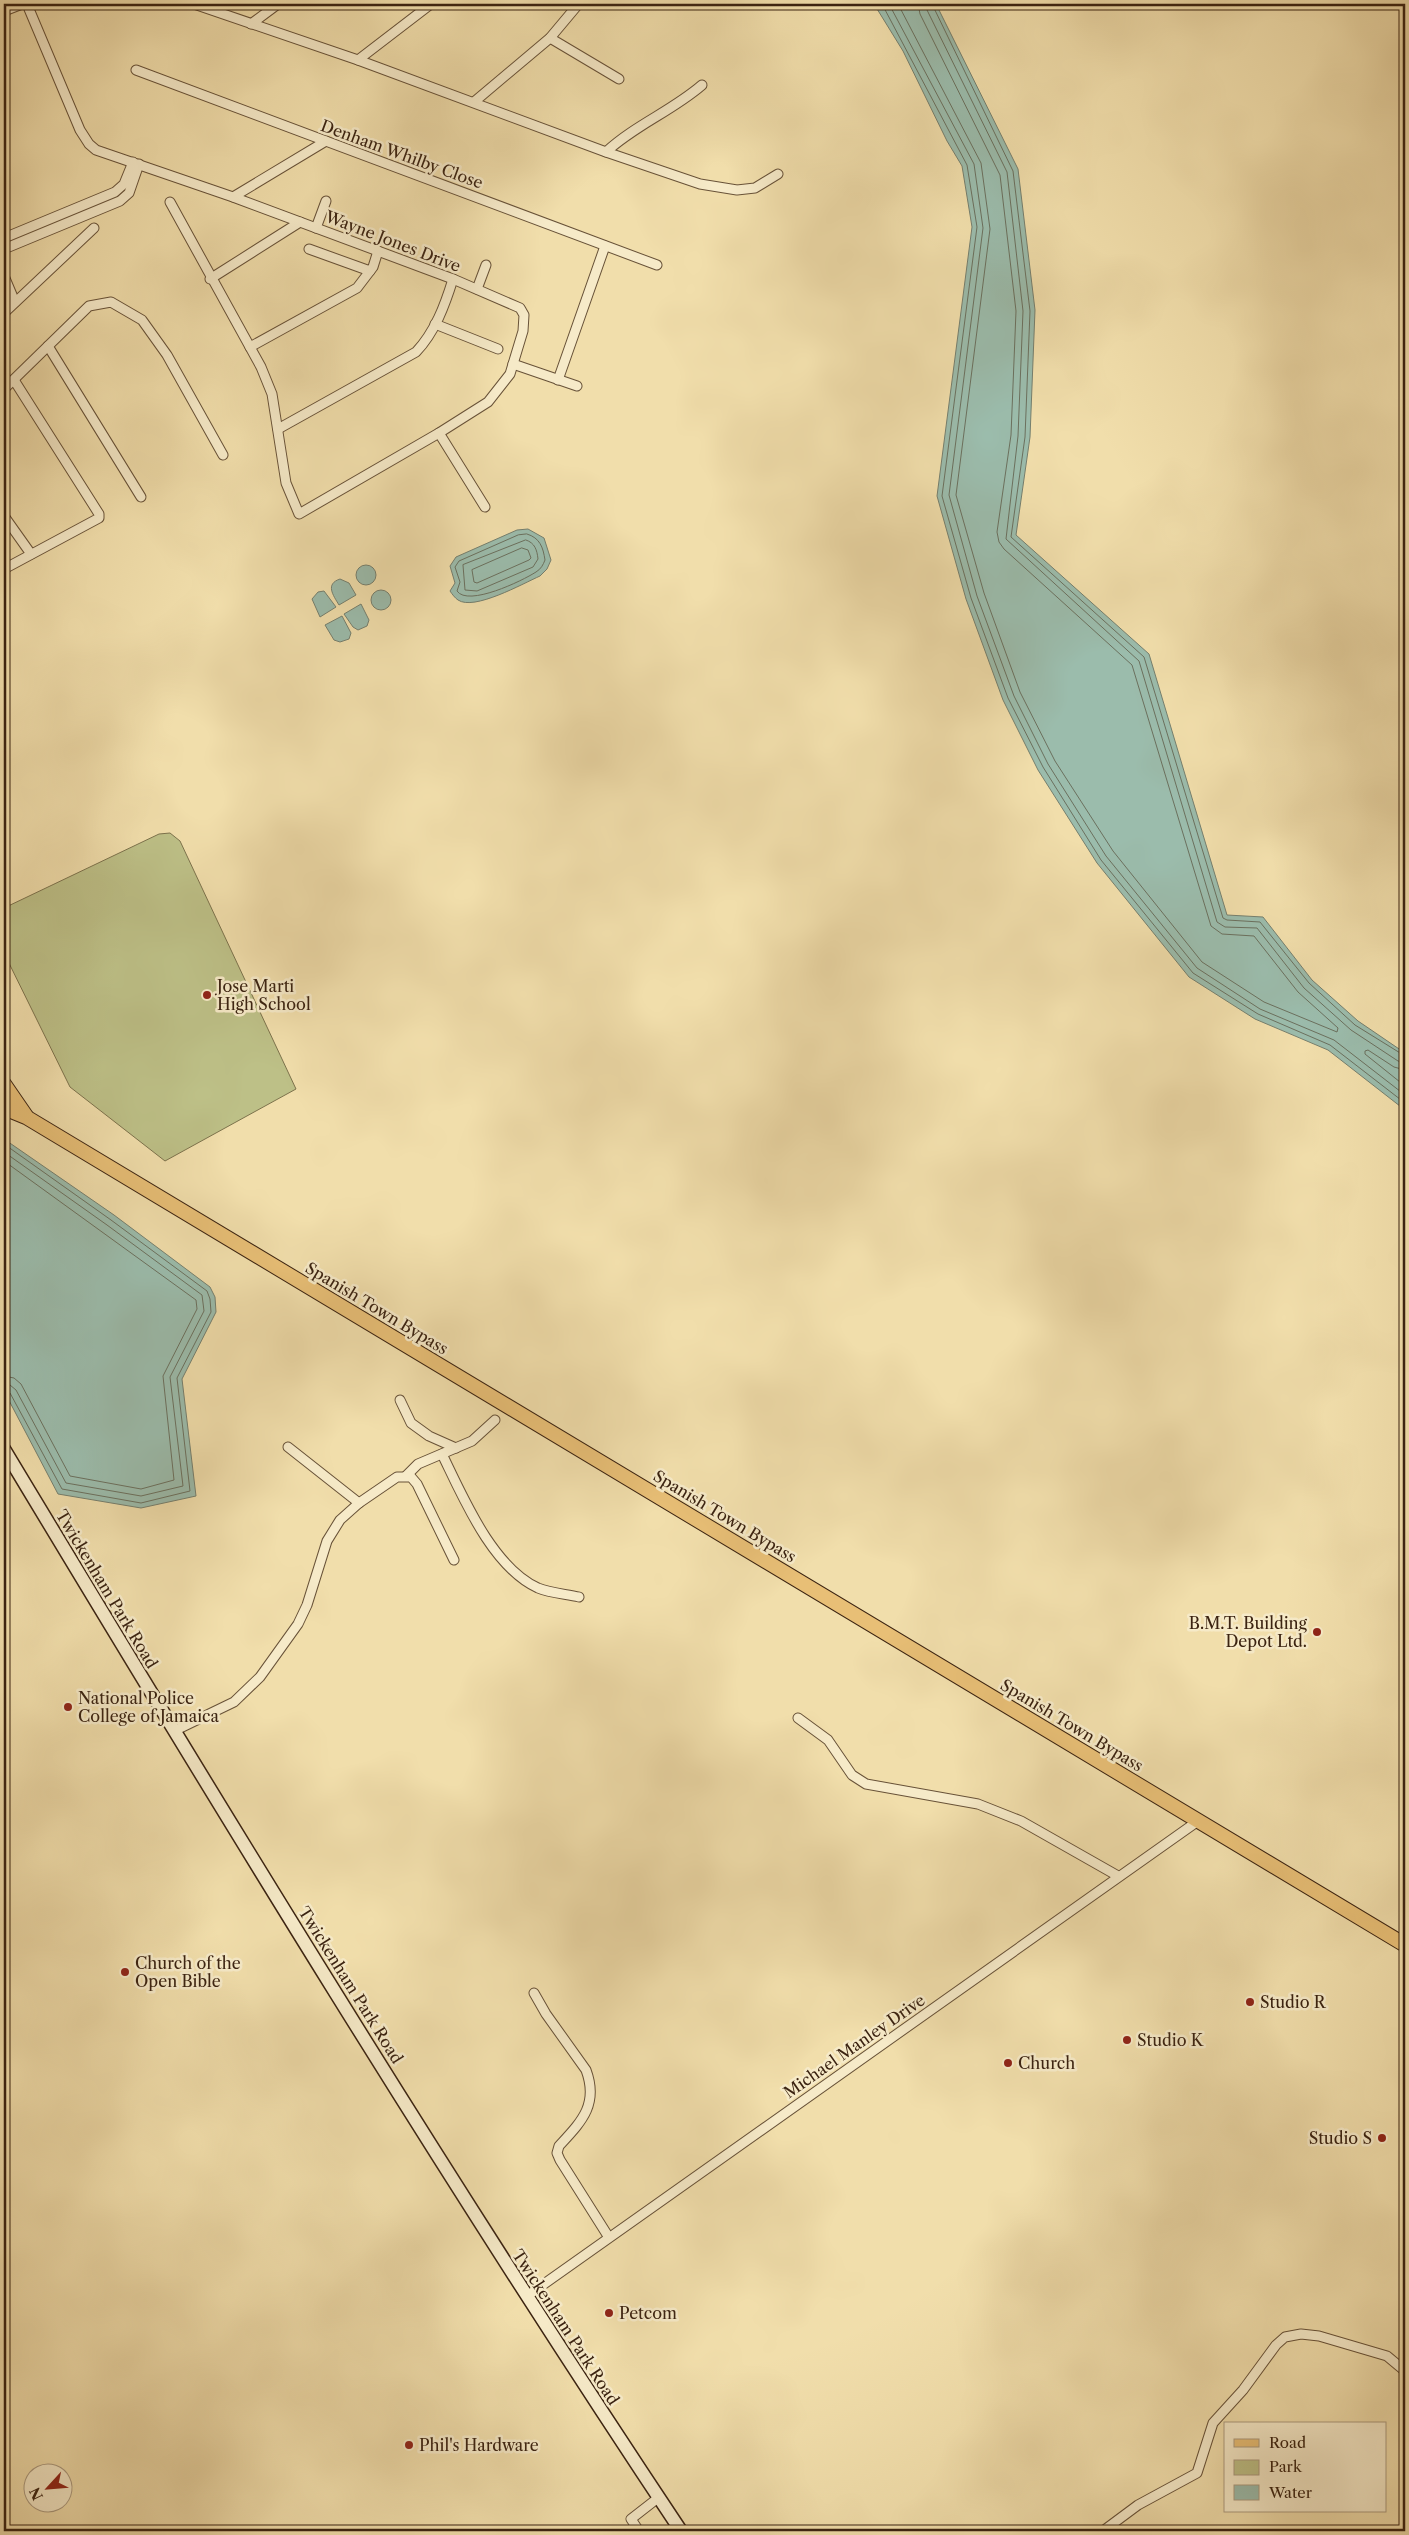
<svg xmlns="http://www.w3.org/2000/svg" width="1409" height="2535" font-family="'Libre Caslon Text',serif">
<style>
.green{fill:#bdc087;stroke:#7c724c}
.water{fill:#9bbcac;stroke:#757f6e}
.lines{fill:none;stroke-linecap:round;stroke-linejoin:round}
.shore{stroke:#6b705e;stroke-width:1}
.street-casing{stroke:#685238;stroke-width:11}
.secondary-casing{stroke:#3b2311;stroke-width:15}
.primary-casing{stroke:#3b2311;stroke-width:16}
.street{stroke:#f6eac8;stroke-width:9}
.secondary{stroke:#f6eac8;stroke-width:12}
.primary{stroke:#e8bf76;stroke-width:14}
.poi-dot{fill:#8f2418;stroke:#f6eac8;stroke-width:2}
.labels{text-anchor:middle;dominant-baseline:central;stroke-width:5;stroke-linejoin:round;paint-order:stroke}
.street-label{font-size:16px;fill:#3b2311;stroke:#f6eac8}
.poi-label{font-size:16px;fill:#3b2311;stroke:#f6eac8;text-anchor:start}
</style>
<rect width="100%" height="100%" fill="#f1deab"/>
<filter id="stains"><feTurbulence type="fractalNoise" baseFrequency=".004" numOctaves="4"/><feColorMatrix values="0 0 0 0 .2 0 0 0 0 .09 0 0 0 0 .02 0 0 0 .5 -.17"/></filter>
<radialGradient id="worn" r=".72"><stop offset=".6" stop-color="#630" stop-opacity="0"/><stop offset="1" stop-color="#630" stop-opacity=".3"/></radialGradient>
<!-- green -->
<polygon class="green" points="170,833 180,841 296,1089 165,1161 70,1087 4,953 4,908 159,834"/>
<!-- water -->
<g class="water">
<polygon points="874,4 936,4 1018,169 1035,310 1030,437 1016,535 1149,654 1227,915 1263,917 1312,980 1358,1021 1405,1053 1405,1110 1328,1050 1255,1019 1189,977 1097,863 1038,770 1003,700 966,599 937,496 972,227 962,166 947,141 903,51"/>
<path d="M528,529L544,538L551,560L547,569L540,576C522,584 474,611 458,600C455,598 452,594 450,591L455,583L450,566L456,557L517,530Z"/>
<circle cx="366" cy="575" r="10"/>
<path d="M340,579L349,583L356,595L339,605C333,595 325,584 340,579Z"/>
<circle cx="381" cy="600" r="10"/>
<polygon points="324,591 336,607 320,617 312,599 318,592"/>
<polygon points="361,604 369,620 367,626 358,630 353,627 344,614"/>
<polygon points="342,616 351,633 349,639 340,642 334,640 325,625"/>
<polygon points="4,1139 114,1215 210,1287 215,1297 216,1312 182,1379 196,1496 141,1508 58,1494 4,1391"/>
</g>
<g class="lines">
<!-- shore -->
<g class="shore">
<polyline points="882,4 967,165 977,227 942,496 971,598 1008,698 1043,767 1101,860 1193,973 1258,1014 1330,1045 1405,1103"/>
<polyline points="889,4 974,164 983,228 949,495 977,596 1014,696 1048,764 1106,856 1197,968 1260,1009 1334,1040 1405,1095"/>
<polyline points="898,4 981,163 990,229 956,495 984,593 1020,692 1055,761 1113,851 1202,962 1264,1002 1337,1032 1338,1028 1298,992 1254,936 1222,934 1211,926 1132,665 1004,549 999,542 997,532 1011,435 1016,311 1000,175 920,14 918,4"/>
<polyline points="926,4 927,10 1007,172 1023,311 1018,436 1006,539 1139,661 1217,922 1225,927 1257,928 1304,988 1351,1030 1398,1061 1405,1063"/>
<polyline points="932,4 1013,171 1030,311 1025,437 1011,537 1144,657 1223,918 1227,920 1260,922 1309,983 1355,1025 1405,1056"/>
<path d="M527,534C540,538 543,547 545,560C543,565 541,569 536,572C522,581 468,607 457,591L460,582L455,567L459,561L518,535Z"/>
<path d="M526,540C535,543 537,550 538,559L533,567L477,591L465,590L463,565Z"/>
<polygon points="522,548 528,550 531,558 529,560 477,583 474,582 472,570"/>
<polyline points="1405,1070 1394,1067 1368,1050 1365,1051 1365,1054 1405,1086"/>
<polyline points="4,1144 111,1220 207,1291 210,1299 211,1312 177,1378 190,1491 141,1503 62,1489 10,1393 4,1390"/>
<polyline points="4,1152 107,1225 202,1295 204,1311 170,1377 183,1486 141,1496 66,1483 16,1390 10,1385 4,1384"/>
<polyline points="4,1161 196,1300 197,1309 163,1376 174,1480 141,1489 70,1476 21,1384 14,1378 4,1376"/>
</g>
<defs>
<g id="street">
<polyline points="194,4 358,60 606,152 700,184 737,190 755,188 778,174"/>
<polyline points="29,9 80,130 89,144 96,150 233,197 453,279 520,308 524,315 523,331 510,374 488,402 439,433 299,514 286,483 272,394 261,367 170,202"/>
<polyline points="4,11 22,4"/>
<polyline points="251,24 278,4"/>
<polyline points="550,38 619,79"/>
<polyline points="358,60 431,4"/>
<polyline points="136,70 657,265"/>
<polyline points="474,102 550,38 576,7"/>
<path d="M606,152C635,125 672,111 702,85"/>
<polyline points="233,197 326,141"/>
<polyline points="316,228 326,201"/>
<polyline points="4,238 115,192 124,184 133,162"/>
<polyline points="4,249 120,201 129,193 139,164"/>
<polyline points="309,249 370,271"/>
<polyline points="4,276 15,302"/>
<polyline points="210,279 300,222"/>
<polyline points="477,289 486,265"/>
<polyline points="4,313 94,228"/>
<polyline points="435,324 498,349"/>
<polyline points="48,346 141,497"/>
<polyline points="250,347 357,288 373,267 378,251"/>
<polyline points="513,364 577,386"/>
<polyline points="558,380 605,246"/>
<polyline points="4,389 89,306 111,302 142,320 167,355 223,455"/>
<path d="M278,429L416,352C435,332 445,305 453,279"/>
<polyline points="439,433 485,507"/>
<polyline points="4,516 31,554"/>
<polyline points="4,569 99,518 99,514 14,380"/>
<polyline points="400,1400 411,1423 429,1436 456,1448"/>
<polyline points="288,1447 359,1503"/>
<path d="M442,1454C463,1497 492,1567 538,1588C550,1593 566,1594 579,1597"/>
<polyline points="406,1476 418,1464 472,1441 495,1420"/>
<polyline points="798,1718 828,1740 852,1775 866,1784 978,1804 1021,1821 1118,1876"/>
<polyline points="174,1731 234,1702 260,1677 298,1624 307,1605 327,1541 340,1520 359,1503 397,1477 411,1477 417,1484 454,1560"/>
<path d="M534,1993L546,2014L586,2070C599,2105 581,2122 559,2146L557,2153L560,2160L608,2236"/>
<polyline points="527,2296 1198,1821"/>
<polyline points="639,2531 631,2519 658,2498"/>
<polyline points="1103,2531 1138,2505 1197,2473 1213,2423 1243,2390 1276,2345 1285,2337 1301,2334 1319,2336 1387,2356 1405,2371"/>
</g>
<path id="secondary" d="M4,1449C223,1813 445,2177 681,2531"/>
<g id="primary">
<polyline points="4,1084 26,1116"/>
<polyline points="4,1108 26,1117 1405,1945"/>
</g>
</defs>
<!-- street casing -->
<use href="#street" class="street-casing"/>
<!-- secondary casing -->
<use href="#secondary" class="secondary-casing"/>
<!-- primary casing -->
<use href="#primary" class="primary-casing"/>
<!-- street -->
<use href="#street" class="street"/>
<!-- secondary -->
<use href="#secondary" class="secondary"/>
<!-- primary -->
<use href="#primary" class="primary"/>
</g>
<!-- markers -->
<g class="poi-dot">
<circle cx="207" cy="995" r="5"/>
<circle cx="1317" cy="1632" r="5"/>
<circle cx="68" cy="1707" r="5"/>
<circle cx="125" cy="1972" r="5"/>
<circle cx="1250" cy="2002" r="5"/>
<circle cx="1127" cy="2040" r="5"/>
<circle cx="1008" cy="2063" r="5"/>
<circle cx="1382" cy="2138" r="5"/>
<circle cx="609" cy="2313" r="5"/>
<circle cx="409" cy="2445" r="5"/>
</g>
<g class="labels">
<!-- street labels -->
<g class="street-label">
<text transform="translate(402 154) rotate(20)">Denham Whilby Close</text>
<text transform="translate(393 241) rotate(21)">Wayne Jones Drive</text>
<text transform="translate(377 1308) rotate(31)">Spanish Town Bypass</text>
<text transform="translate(725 1516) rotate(31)">Spanish Town Bypass</text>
<text transform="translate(107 1589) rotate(59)">Twickenham Park Road</text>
<text transform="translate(1072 1725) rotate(31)">Spanish Town Bypass</text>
<text transform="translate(351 1985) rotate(58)">Twickenham Park Road</text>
<text transform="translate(854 2046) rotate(-35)">Michael Manley Drive</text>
<text transform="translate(566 2327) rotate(57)">Twickenham Park Road</text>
</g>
<!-- poi labels -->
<g class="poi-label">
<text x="217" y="986">Jose Marti<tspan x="217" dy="18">High School</tspan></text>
<text x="1307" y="1623" text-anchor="end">B.M.T. Building<tspan x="1307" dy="18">Depot Ltd.</tspan></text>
<text x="78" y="1698">National Police<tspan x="78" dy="18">College of Jamaica</tspan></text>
<text x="135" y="1963">Church of the<tspan x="135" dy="18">Open Bible</tspan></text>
<text x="1260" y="2002">Studio R</text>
<text x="1137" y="2040">Studio K</text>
<text x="1018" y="2063">Church</text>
<text x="1372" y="2138" text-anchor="end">Studio S</text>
<text x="619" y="2313">Petcom</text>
<text x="419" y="2445">Phil's Hardware</text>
</g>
</g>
<!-- margin -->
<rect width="1409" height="2535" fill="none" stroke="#f1deab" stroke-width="20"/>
<rect x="5" y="5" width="1399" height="2525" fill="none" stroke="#3b2311" stroke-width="2.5"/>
<rect x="10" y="10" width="1389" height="2515" fill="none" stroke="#3b2311"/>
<!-- legend -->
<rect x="1224" y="2422" width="162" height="90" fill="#f6eac8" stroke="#ab9a7f"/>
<rect x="1234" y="2439" width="25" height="8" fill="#e8bf76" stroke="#ab9a7f"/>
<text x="1269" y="2448" font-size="15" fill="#3b2311">Road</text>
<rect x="1234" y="2460" width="25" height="15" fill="#bdc087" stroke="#ab9a7f"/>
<text x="1269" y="2472" font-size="15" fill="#3b2311">Park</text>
<rect x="1234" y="2485" width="25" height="15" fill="#9bbcac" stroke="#ab9a7f"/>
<text x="1269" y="2498" font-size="15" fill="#3b2311">Water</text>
<!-- north arrow -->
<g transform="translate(48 2488) rotate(244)"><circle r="24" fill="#f6eac8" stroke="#ab9a7f"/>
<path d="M0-4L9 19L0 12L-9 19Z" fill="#8f2418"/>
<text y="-8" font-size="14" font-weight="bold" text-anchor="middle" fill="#3b2311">N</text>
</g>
<rect width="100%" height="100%" filter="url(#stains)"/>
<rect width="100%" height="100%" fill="url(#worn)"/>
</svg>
